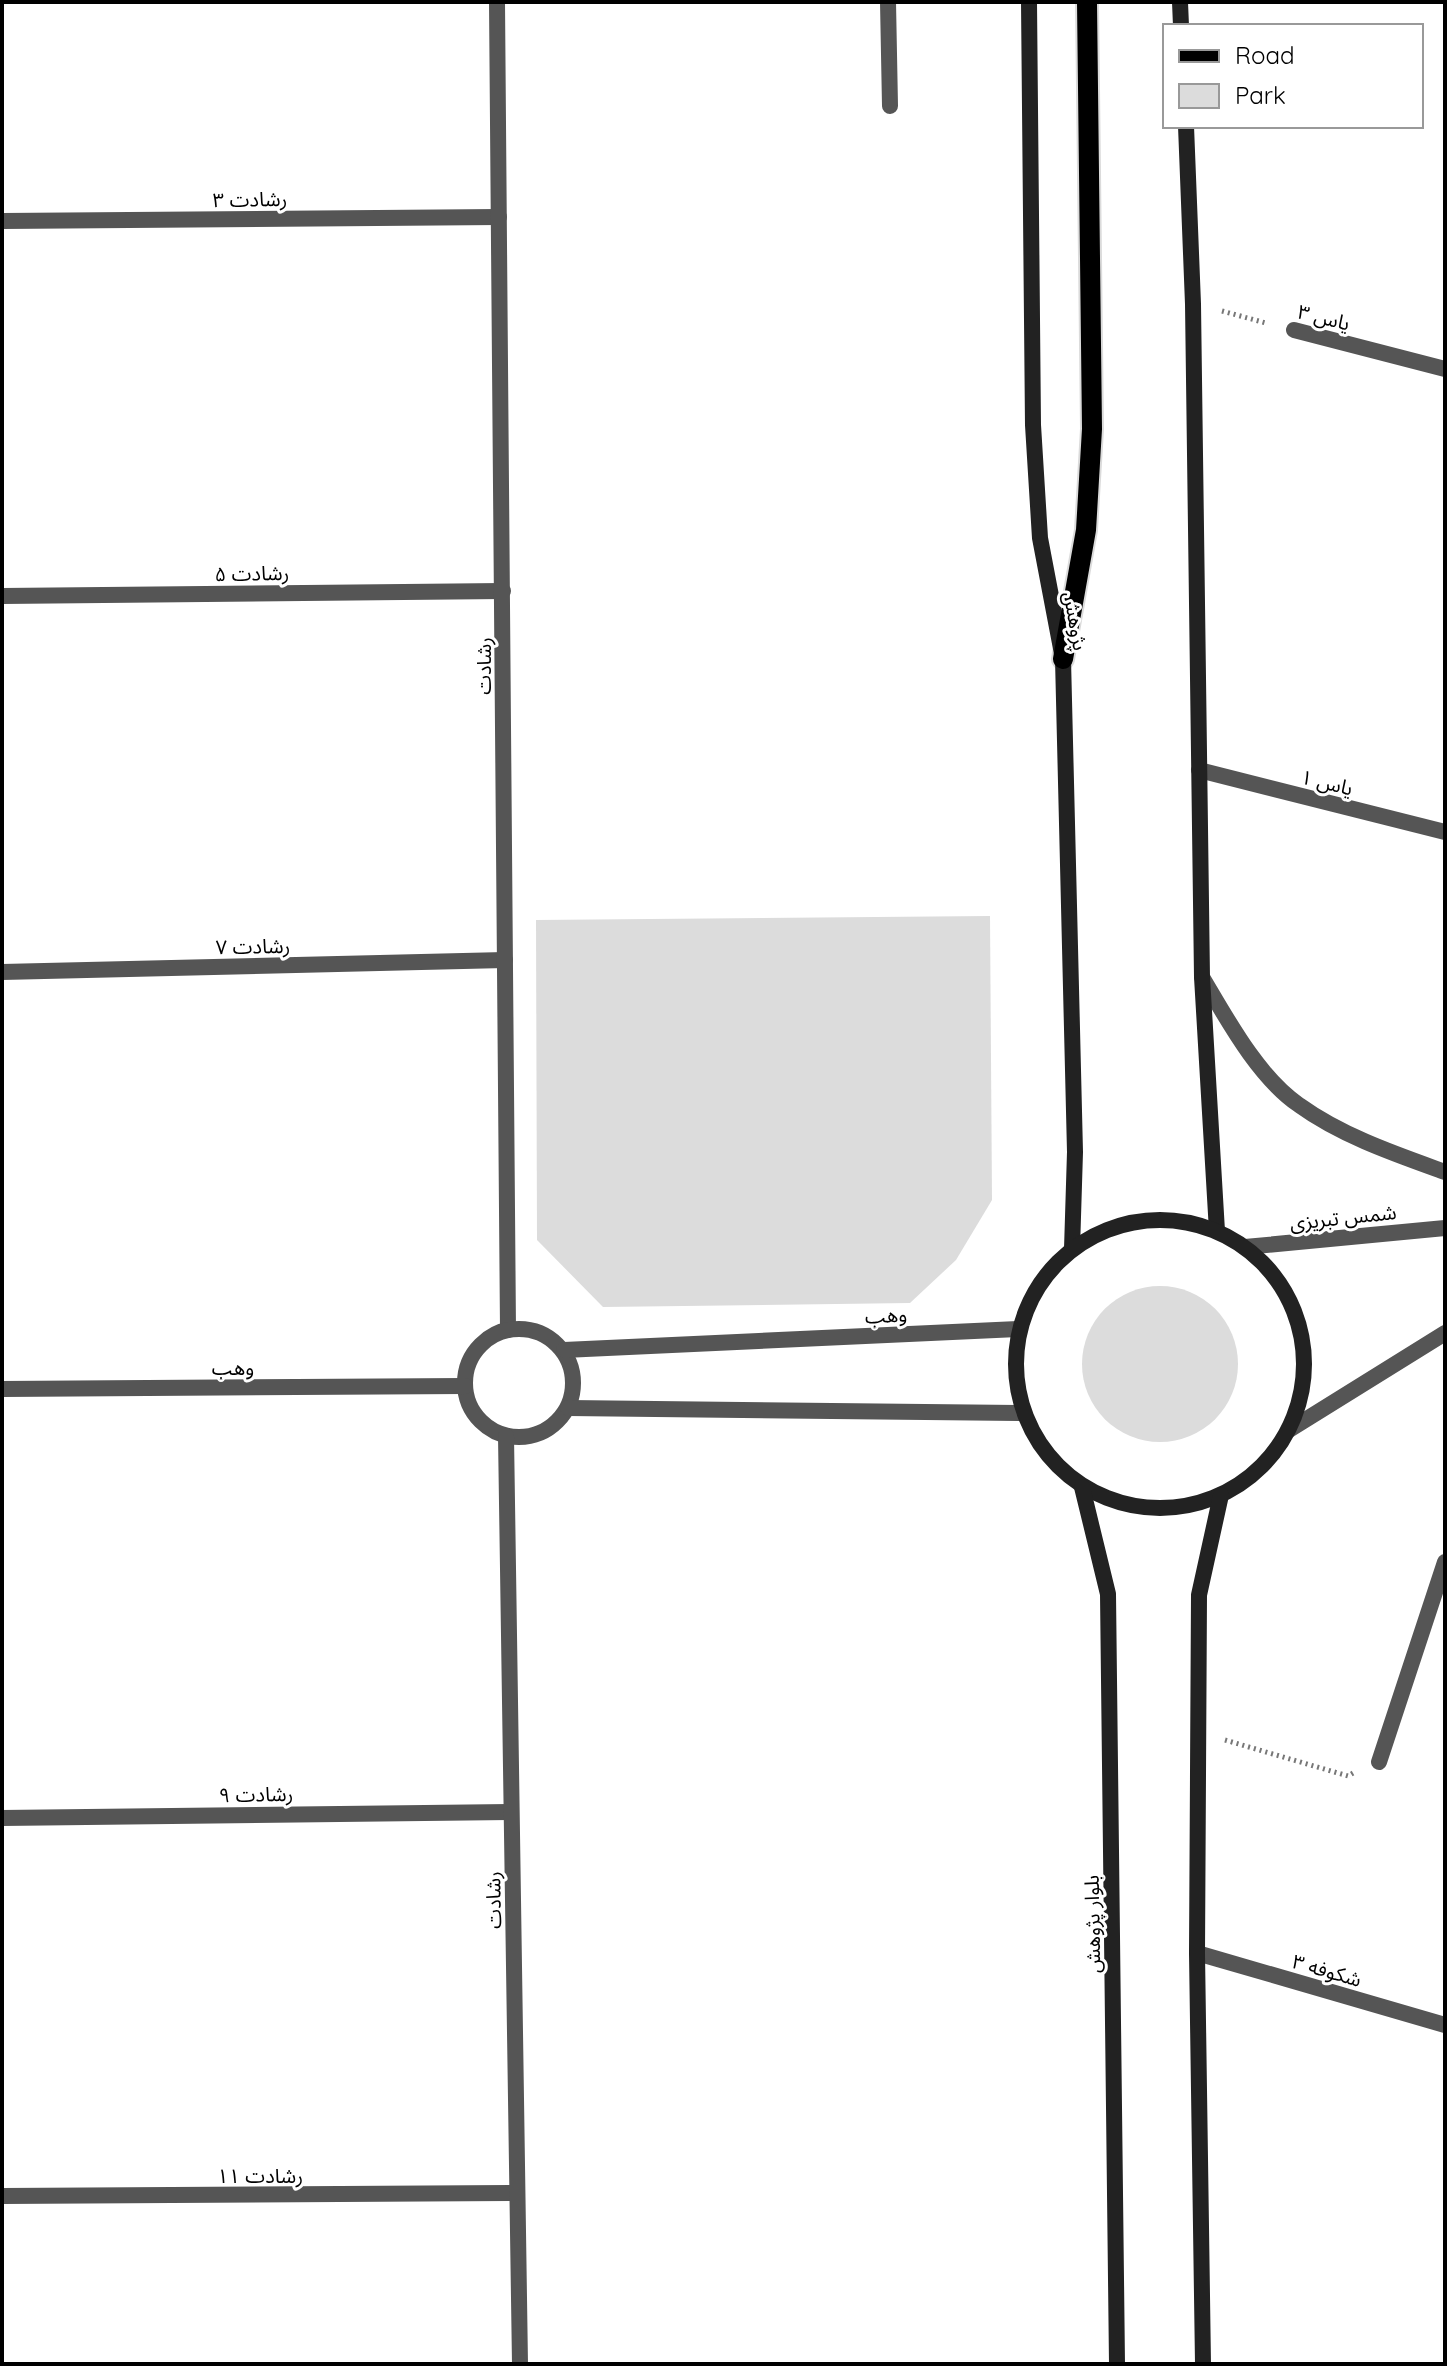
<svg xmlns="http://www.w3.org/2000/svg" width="1447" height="2366" font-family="Quicksand,'Noto Sans Arabic',sans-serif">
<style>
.green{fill:#dcdcdc}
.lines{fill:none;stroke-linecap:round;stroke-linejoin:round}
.primary-casing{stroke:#dbdbdb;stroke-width:24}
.path{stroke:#777;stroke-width:5;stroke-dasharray:2 4;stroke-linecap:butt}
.service{stroke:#555;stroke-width:16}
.minor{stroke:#555;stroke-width:16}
.tertiary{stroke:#555;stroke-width:16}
.secondary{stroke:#222;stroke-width:16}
.primary{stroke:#000;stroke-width:20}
.labels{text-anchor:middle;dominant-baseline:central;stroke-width:6;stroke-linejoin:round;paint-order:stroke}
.street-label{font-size:20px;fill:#000;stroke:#fff}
</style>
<rect width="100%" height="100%" fill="#fff"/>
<!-- green -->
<g class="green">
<polygon points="990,916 992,1200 956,1260 910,1303 603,1307 537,1240 536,920"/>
<circle cx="1160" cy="1364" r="78"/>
</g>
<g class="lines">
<defs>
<polyline id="primary" points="1063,659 1086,530 1092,429 1087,2"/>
</defs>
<!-- primary casing -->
<use href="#primary" class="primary-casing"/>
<!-- path -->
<g class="path">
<polyline points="1222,311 1266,323"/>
<polyline points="1225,1740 1348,1776 1353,1773"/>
</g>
<!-- service -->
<polyline class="service" points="888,2 890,106"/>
<!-- minor -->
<g class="minor">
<polyline points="2,221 499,217"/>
<polyline points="1294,330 1445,369"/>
<polyline points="2,596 503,591"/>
<polyline points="1199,770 1445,832"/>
<polyline points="2,972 505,960"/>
<polyline points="1379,1762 1445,1562"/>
<polyline points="2,1818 511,1812"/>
<polyline points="1197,1953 1445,2025"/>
<polyline points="2,2196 517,2193"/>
</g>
<!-- tertiary -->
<g class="tertiary">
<polyline points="497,2 508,1330"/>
<path d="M1202,977C1227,1019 1258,1077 1299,1105C1342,1136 1395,1154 1445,1172"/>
<polyline points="1245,1247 1445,1228"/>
<circle cx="519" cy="1383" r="54"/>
<polyline points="564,1350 1018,1329"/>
<polyline points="2,1389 465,1386"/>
<polyline points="568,1408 1023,1413"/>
<polyline points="1289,1430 1445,1333"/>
<polyline points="506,1436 520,2364"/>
</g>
<!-- secondary -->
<g class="secondary">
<polyline points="1029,2 1033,425 1040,538 1063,659 1075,1152 1072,1249"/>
<polyline points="1180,2 1181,26"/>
<polyline points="1186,126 1193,304 1202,977 1217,1231"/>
<circle cx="1160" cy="1364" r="144"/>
<polyline points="1082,1487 1108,1594 1117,2364"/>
<polyline points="1203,2364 1197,1953 1199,1595 1221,1495"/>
</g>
<!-- primary -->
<use href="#primary" class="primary"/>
</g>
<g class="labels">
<!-- street labels -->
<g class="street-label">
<text transform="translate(250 199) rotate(-1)">رشادت ۳</text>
<text transform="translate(1324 317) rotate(14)">یاس ۳</text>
<text transform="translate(252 573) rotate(-1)">رشادت ۵</text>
<text transform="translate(1076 621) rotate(80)">پژوهش</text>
<text transform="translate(483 666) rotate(-90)">رشادت</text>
<text transform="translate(1327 782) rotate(14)">یاس ۱</text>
<text transform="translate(253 946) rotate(-1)">رشادت ۷</text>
<text transform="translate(1343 1217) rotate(-6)">شمس تبریزی</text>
<text transform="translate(886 1315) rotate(-3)">وهب</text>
<text x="233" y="1367">وهب</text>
<text transform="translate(256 1794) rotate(-1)">رشادت ۹</text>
<text transform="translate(493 1900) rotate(-91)">رشادت</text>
<text transform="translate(1092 1924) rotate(-91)">بلوار پژوهش</text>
<text transform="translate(1327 1970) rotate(16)">شکوفه ۳</text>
<text x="260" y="2175">رشادت ۱۱</text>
</g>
</g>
<!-- border -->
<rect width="1447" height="2366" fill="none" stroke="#000000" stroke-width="8"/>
<!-- legend -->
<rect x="1163" y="24" width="260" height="104" fill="#ffffff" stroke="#999999" stroke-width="2"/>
<rect x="1179" y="50" width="40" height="12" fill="#000000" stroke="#999999" stroke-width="2"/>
<text x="1235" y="64" font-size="24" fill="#000000">Road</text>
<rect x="1179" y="84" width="40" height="24" fill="#dcdcdc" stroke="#999999" stroke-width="2"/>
<text x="1235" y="104" font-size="24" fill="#000000">Park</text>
</svg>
